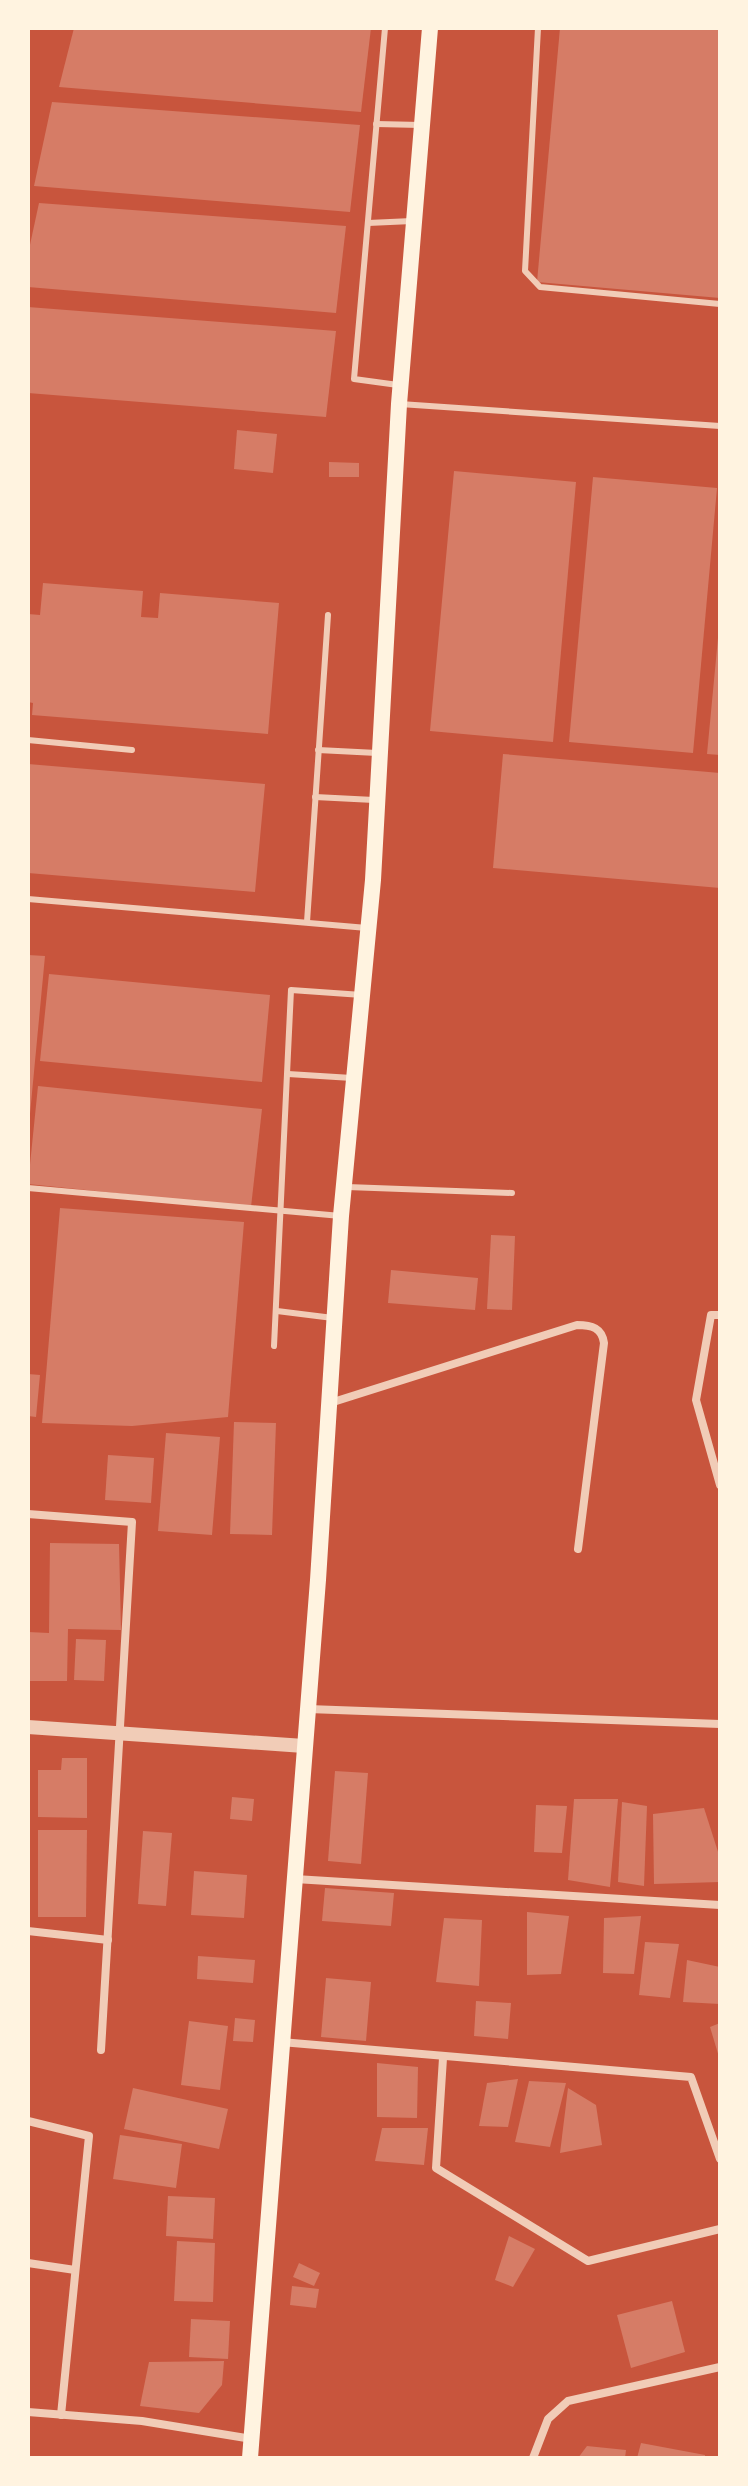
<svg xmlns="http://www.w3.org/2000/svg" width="748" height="2486" font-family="Lora,serif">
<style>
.building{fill:#d67c66}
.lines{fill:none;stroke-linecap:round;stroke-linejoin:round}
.service{stroke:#f1ccb7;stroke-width:6}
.minor{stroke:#f1ccb7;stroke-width:8}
.tertiary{stroke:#f1ccb7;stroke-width:14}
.secondary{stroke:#fff3e0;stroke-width:16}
</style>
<rect width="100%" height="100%" fill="#c8553d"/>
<!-- building -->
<g class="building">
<polygon points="74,28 371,28 361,112 59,87"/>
<polygon points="560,28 720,28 720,298 537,282"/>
<polygon points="52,102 360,125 350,212 34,186"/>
<polygon points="39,203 346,226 336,313 28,287 28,254"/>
<polygon points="28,307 336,331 326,417 28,393"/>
<polygon points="237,430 277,434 273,473 234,469"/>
<polygon points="329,462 359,463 359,477 329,477"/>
<polygon points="454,471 576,482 553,742 430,731"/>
<polygon points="593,477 717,488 693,753 569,742"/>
<polygon points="43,583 143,591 141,617 158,618 160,593 279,603 268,734 32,715 33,703 28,702 28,614 40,615"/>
<polygon points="718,638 720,638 720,755 707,754"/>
<polygon points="503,754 720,773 720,888 493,868"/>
<polygon points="28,764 265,784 255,892 28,873"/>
<polygon points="28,955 45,956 30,1114 28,1113"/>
<polygon points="49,974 270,995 262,1082 40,1061"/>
<polygon points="38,1086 262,1109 251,1207 28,1184"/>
<polygon points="60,1208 244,1222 228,1417 132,1426 42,1423"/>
<polygon points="491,1235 515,1236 512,1310 487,1309"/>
<polygon points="391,1270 478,1278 475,1310 388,1303"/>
<polygon points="28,1374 40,1375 36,1417 28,1416"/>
<polygon points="234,1422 276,1423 272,1535 230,1534"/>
<polygon points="166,1433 220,1437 212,1535 158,1531"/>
<polygon points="108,1455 154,1458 151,1503 105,1500"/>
<polygon points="50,1543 119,1544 121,1630 68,1629 67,1681 28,1681 28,1632 49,1633"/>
<polygon points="76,1639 106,1640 104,1681 74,1680"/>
<polygon points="62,1758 87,1758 87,1818 38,1817 38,1770 61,1770"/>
<polygon points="335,1771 368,1773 361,1864 328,1861"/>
<polygon points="232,1797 254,1799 252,1821 230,1819"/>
<polygon points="574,1799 618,1799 610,1887 568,1880"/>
<polygon points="622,1802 647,1806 644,1886 618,1882"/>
<polygon points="536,1805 567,1806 562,1853 534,1852"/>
<polygon points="704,1808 720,1858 720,1882 654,1884 653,1814"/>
<polygon points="38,1830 87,1830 86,1917 38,1917"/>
<polygon points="143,1831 172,1833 166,1906 138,1904"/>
<polygon points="194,1871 247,1875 244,1918 191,1915"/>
<polygon points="325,1888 394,1893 391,1926 322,1921"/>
<polygon points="527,1912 569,1916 561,1974 527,1975"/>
<polygon points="641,1916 634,1974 603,1973 604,1918"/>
<polygon points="444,1918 482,1920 479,1986 436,1982"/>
<polygon points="645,1942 679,1944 670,1998 639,1995"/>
<polygon points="198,1956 255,1960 253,1983 197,1979"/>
<polygon points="687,1960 720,1967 720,2004 683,2002"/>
<polygon points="326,1978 371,1982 366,2041 321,2037"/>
<polygon points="476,2001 511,2003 508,2039 474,2036"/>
<polygon points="235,2018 255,2020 253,2042 233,2041"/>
<polygon points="189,2021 228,2026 220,2090 181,2085"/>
<polygon points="720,2023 720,2057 719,2057 710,2027"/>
<polygon points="377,2063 418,2067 417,2118 377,2117"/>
<polygon points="518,2079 508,2127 479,2126 487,2083"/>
<polygon points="529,2081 566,2083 550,2147 515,2142"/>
<polygon points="133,2088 228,2109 219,2149 124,2129"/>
<polygon points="568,2088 596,2105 602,2145 560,2153"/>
<polygon points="382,2128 428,2128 424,2165 375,2161"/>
<polygon points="120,2135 182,2144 176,2188 113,2179"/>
<polygon points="168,2196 215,2198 213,2239 166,2236"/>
<polygon points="509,2236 535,2249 513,2287 495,2280"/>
<polygon points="177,2241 215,2243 213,2302 174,2301"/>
<polygon points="299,2263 320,2273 314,2286 293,2277"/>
<polygon points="292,2286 319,2289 316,2308 290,2305"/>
<polygon points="672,2301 685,2352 631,2368 617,2315"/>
<polygon points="191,2319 230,2321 228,2359 189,2357"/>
<polygon points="224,2361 222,2385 199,2413 140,2406 149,2362"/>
<polygon points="641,2443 705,2455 705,2458 637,2458"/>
<polygon points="587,2446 626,2450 625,2458 578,2458"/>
</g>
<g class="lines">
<!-- service -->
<g class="service">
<polyline points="385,28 354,379 398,385"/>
<polyline points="538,28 525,271 540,287 720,304"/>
<polyline points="376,124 421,125"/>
<polyline points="368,223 412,221"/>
<polyline points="400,404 720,426"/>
<polyline points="28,740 132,750"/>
<polyline points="318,750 377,753"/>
<polyline points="315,797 374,800"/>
<polyline points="28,899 367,928"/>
<polyline points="307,922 328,615"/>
<polyline points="288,1074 352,1078"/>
<polyline points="347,1187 512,1193"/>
<polyline points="28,1188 341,1216"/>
<polyline points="277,1311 333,1318"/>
<polyline points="274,1346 291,990 362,995"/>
</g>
<!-- minor -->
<g class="minor">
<polyline points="720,1315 711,1315 696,1400 720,1485"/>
<path d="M330,1403L577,1325C592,1325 602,1328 604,1343L578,1549"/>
<polyline points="28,1514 132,1522 101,2050"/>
<polyline points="308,1709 720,1724"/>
<polyline points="295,1879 720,1905"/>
<polyline points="28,1931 108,1940"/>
<polyline points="281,2042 691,2077 720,2159"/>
<polyline points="443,2058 436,2168 588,2261 720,2229"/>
<polyline points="28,2121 89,2136 61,2415"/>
<polyline points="28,2263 75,2270"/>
<polyline points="28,2412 142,2421 252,2439"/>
<polyline points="533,2458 548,2419 568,2401 720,2367"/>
</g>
<!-- tertiary -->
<polyline class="tertiary" points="28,1727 304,1746"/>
<!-- secondary -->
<polyline class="secondary" points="250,2458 318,1580 341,1216 373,880 399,404 430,28"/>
</g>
<!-- border -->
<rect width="748" height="2486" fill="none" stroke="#fff3e0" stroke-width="60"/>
</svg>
